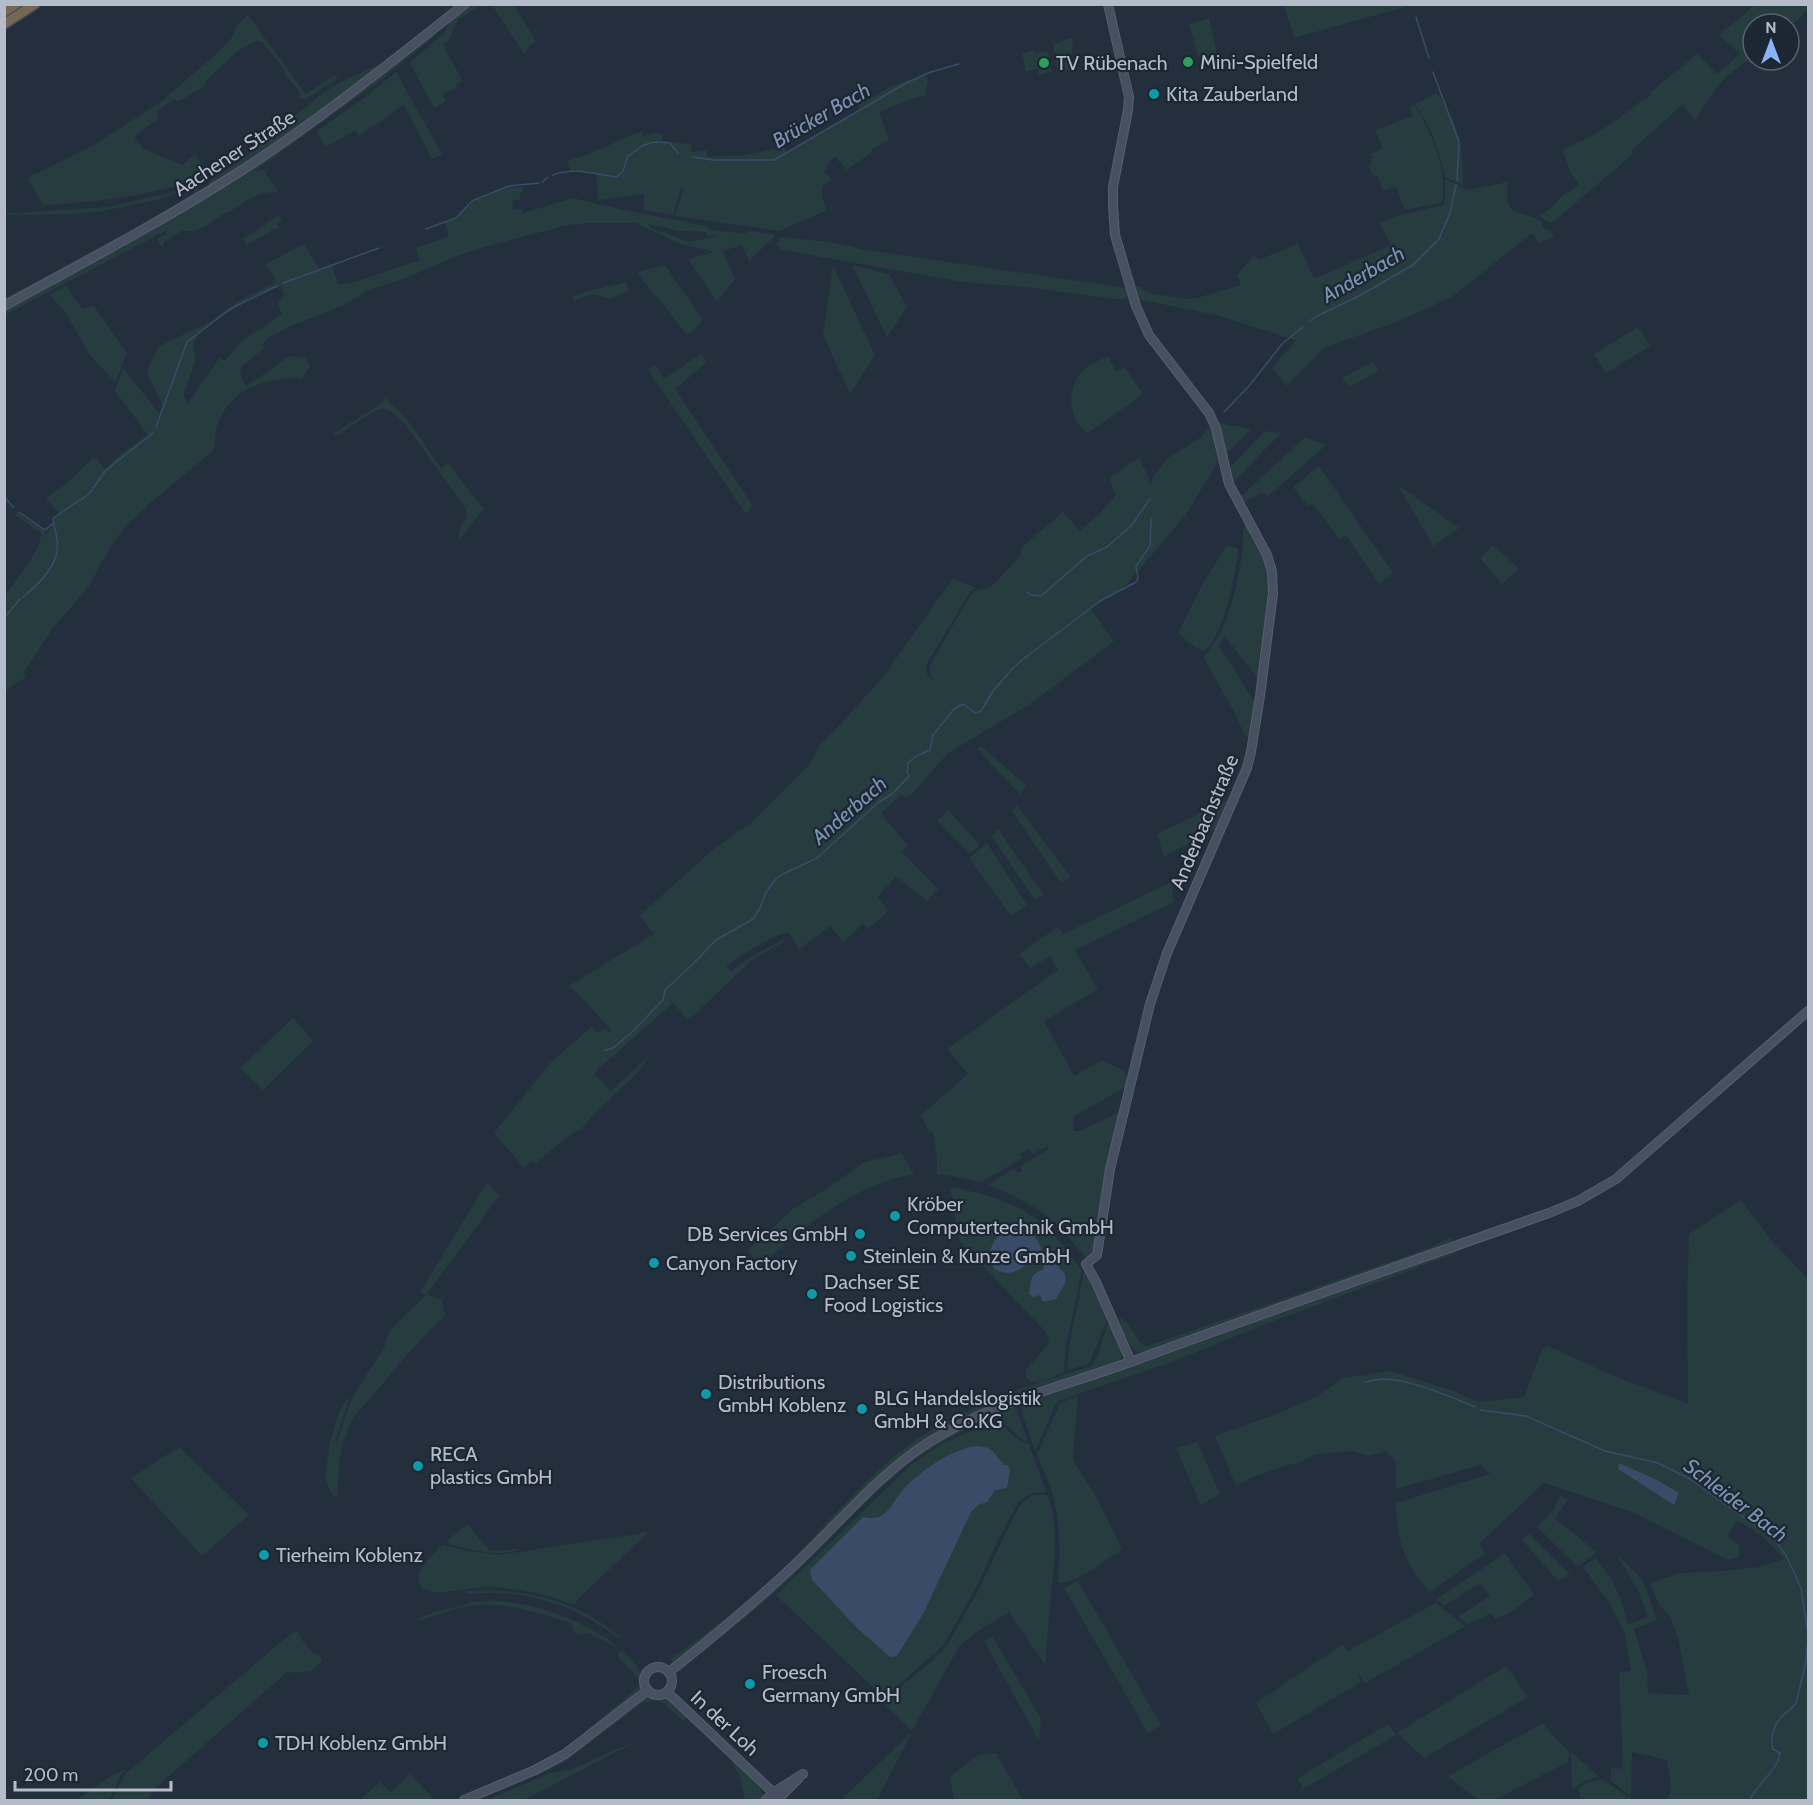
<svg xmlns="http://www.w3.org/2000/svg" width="1813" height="1805" font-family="Cabin,sans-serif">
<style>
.green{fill:#263c3f;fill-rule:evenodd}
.water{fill:#394c67}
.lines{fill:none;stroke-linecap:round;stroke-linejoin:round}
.stream{stroke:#394c67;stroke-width:1.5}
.secondary-casing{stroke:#565f6c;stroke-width:10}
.motorway-casing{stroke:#434c59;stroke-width:12}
.secondary{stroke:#465061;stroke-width:8}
.motorway{stroke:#746855;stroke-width:9}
.leisure-dot{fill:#2e9e5b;stroke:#1d2633;stroke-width:2}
.culture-dot{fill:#0f9aa8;stroke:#1d2633;stroke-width:2}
.labels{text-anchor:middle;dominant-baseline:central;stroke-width:4.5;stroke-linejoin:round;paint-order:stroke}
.poi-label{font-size:20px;fill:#b4bcc9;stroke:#1d2633;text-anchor:start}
.street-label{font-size:20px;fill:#b4bcc9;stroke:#1d2633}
.water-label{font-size:21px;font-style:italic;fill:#7c92b1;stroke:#1d2633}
</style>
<rect width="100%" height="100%" fill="#242f3e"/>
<!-- green -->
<g class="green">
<polygon points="471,5 481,5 459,19 448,41 443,45 462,80 455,85 457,88 443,94 445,102 434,108 410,63 445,32 450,20"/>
<polygon points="492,5 514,5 536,41 527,47 528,50 524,54"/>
<polygon points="1405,5 1405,7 1294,38 1284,5"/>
<path d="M1755,5H1808V10L1789,28V24H1753V56L1726,77L1716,88L1695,120L1682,105L1631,151L1633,154L1559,217L1550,223L1539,216L1552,207L1562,196L1579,185L1572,175L1562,150C1594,136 1614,123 1641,101L1642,102L1651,95L1650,93L1697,54L1717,74L1740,54L1719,35Z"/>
<path d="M248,15L306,94L335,75L338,78L306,99L301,98L298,96L300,93L285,74V71L263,43L259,41C241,43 221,68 207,80C204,89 199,89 192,93C187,96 184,99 178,101L175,99L158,110L157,120L136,135L135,139L144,149L182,165L195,154L205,170V177C150,196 101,202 43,205L27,178L94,145L162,101L215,55L231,39L238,24Z"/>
<polygon points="1209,18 1217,53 1204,57 1198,56 1189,24"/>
<path d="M442,27L430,40L378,82L255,171L258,172L263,169L278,192C257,191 244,202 228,213L226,212L202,228L193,231H181L163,243V249L157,239L167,234L165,231L5,315V310L167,220L250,170L334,110Z"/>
<polygon points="1073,37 1071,70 1058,71 1053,45"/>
<polygon points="1034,50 1035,53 1048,51 1052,72 1039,75 1038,69 1026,72 1022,53"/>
<path d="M387,61C330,105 272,147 211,186L208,185L210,181L240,161L323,93L343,81Z"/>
<polygon points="396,72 442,154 432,159 404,105 359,136 356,130 325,147 317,131 368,95"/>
<polygon points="925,76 928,80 925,96 911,99 879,112 889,140 871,150 872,152 847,170 835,157 830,161 824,172 832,180 822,186 822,196 827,210 779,231 675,216 684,188 681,188 673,215 644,210 644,194 597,200 598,195 596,175 571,171 567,161 586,155 642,131 643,136 658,132 659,135 662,134 663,141 691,144 692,152 706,150 708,157 745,155 784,147 787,152 860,109 858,105 894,85"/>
<path d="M1437,93C1440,98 1444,103 1447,108C1461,132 1464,160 1463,186L1445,177C1439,150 1431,127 1415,104Z"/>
<path d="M1414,104C1432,133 1448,169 1442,203L1405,210L1396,187L1383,190L1378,177L1373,175L1368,166L1371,165L1370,159L1373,158L1372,153L1383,149L1375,130L1413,116L1410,106Z"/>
<path d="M1445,179L1468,190L1508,182C1505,220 1515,208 1542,221L1543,228L1551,231L1554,237L1539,243L1532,233L1452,297L1394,323L1325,347L1286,386L1272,368L1296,340L1216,315L1137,299L1133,287H1140L1149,293L1188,299L1197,298L1241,285L1237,275L1254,255L1258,260L1298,244L1314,279L1391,245L1380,223L1400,215L1443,205L1445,196Z"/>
<polygon points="193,187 196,187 200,191 194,197 5,303 5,298 124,234 190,196 193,193 195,188"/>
<path d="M509,187H523V192L520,193V199L512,201L513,210L522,209L523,213L573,198L619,209L707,226L709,229L745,234L748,231L772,234L775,236L749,261L742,245L723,251L735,279L717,302L688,259L714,252L678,243L636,223H589L564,226L495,244L454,257L406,278L368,290L346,304L288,327L270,337L262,344L265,347L241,367L240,373L246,387L288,357L296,356L306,358L310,366L302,379C284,376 251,383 237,396C233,399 232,403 227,406C223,414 217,422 216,430C214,438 216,443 213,451L151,502L123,529L102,561L90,585L53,628L24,672L26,677L5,691V596L31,559L40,542L41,533L15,515L17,512L44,530L46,535L59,513L46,498L66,484L94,457L105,469L122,453L148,435L115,391L123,368L159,413L163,406L147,372L151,360L160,346L209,322L239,301L275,283V278L265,265L304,244L320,270L332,265L338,285L355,282L420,260L416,248L449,236L445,223L456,219L472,202ZM649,224L678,231L705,232L707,235L718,236L689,242L649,227ZM281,286L284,295L277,303L282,314L241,342L225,361L220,357L189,402L184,397V392C188,382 193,371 195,360C196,354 192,349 194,342C201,324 262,292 281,286Z"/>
<polygon points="182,190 162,199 103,211 69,214 5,215 5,214 108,207"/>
<polygon points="279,215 282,221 277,224 280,228 274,229 247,245 243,239"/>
<polygon points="781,237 830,242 867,250 1128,288 1129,296 1125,299 1113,299 1027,287 962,282 782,250 776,244"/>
<path d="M665,265L703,320C698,325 694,333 686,334L660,300L649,290V288C645,282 640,279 637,272Z"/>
<polygon points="852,265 889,274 907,307 887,337"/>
<polygon points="833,266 875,355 850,394 823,335"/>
<path d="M627,282L628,291L611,299L593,294L574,301L573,300V297C591,289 609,287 627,282Z"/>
<polygon points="66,286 82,309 93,305 127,353 115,382 89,354 66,313 50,295"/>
<polygon points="1638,327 1650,346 1606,373 1594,354"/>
<polygon points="702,353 706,363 675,389 753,506 746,514 648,370 655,365 664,379"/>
<path d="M1108,356L1116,372L1124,367L1143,394L1088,433C1069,421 1066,392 1080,374C1085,366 1099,361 1108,356Z"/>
<polygon points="1373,362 1379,371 1349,387 1342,378"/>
<path d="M384,396H385L388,401L406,418L441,468L448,463L484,509L460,539C456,525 470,522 466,509L405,424L395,414L383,408L375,411L336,436L334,433L382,403L385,399Z"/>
<polygon points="1220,423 1252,429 1224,455 1217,424"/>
<path d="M1212,424L1216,436L1219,460L1185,516L1126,585L1091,609L1114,641L1027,706L948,753L913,793L906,798L901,795L881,813L907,845L902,852L938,889L927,901L896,876L878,897L889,911L869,928L863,924L843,942L830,926L799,949L788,932C766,938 746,953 726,966L731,971L756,954L784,939L785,941L753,959L694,1015L687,1019L673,1003L597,1070L595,1075L611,1091L650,1055L638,1072L596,1112L582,1128L563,1140L536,1163L531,1161L524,1168L494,1133L552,1061L592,1027L597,1033L605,1028L610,1032L612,1031L587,1003L569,986L654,934L639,916L715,848L751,823L807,767L817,753L816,749L835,730L883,677L953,578L976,588L971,591L926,665L927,674L934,682L929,672L931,663L973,591L988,588L994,584L1019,557L1024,545L1063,512L1080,531L1099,514L1116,495L1109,478L1139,458L1148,476L1150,486L1153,477L1167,459L1200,438Z"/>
<polygon points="1265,431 1281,433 1232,484 1227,470"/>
<polygon points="1305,437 1326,445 1268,496 1261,493 1241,504 1238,499"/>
<polygon points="1319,466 1393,573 1379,584 1346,535 1339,539 1313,504 1308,506 1293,487"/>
<polygon points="1398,485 1459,528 1433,546"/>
<path d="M1245,522L1265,556L1271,580L1260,682L1225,636L1219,646L1256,704L1246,763L1218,830L1214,829L1164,857L1157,834L1228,800L1244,758L1249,737L1244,734L1235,713L1203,657C1229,629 1236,591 1242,554C1244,544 1242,532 1245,522Z"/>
<path d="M1227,545L1239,549C1234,577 1226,631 1205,651L1196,648L1178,633L1202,585Z"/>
<polygon points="1493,545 1519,569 1502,584 1480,558"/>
<polygon points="981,746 1027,786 1020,794 977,749"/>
<polygon points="1017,805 1071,877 1061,883 1012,811"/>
<polygon points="948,810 980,845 970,854 937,821"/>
<polygon points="998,829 1043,894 1035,900 992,837"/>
<polygon points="987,843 1027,905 1011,916 969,858"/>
<path d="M1171,882L1174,902L1075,950L1098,989L1044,1021L1074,1076L1102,1060L1124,1071L1128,1079L1126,1087L1073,1117L1074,1131H1080L1121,1111L1099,1213L1095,1251L1092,1256L1086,1257C1077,1249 1070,1238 1061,1229C1040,1208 1016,1196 989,1185L1012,1169H1015L1018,1173L1022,1171L1020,1166L1049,1149L1048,1146L1033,1154L1029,1149L1020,1154L1022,1158L982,1182L952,1176L937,1174V1158L933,1132L929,1133L921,1115L968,1074L947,1049L1058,970L1050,956L1030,968L1019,954L1058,927L1064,934Z"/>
<polygon points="293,1018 313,1041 263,1090 240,1068"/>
<path d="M901,1152L914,1175C902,1175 890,1180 878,1184C832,1202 797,1234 760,1266L748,1250L794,1208L833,1185L864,1162L892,1156Z"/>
<path d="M487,1182L499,1196L427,1294L442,1300L445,1315L414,1347L354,1417C339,1444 339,1461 338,1491L337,1496L333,1497L325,1478L330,1441L341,1407L350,1396L335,1442H337L351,1399L384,1348L389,1331L426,1295L420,1292Z"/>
<path d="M950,1187C984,1193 1020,1203 1046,1227C1060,1240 1071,1256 1082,1270L1066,1346L1064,1372L1062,1373C1051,1377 1026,1392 1025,1371L1048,1344L1049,1340L1045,1331L961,1243L958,1235Z"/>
<path d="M1741,1200L1773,1242L1808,1279V1800H1667L1671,1787L1667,1760L1632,1752L1631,1796L1637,1800H1635L1631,1796L1611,1781V1767L1623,1769L1619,1672L1631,1671L1624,1631L1608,1601L1583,1567L1595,1558C1613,1576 1622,1599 1628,1624L1648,1617L1639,1592L1618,1557L1619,1556L1639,1576L1645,1586L1657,1620L1634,1629L1647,1672L1648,1693L1689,1695L1678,1638L1670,1616L1660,1606L1650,1584L1679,1573L1725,1571L1763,1566L1784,1559C1771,1543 1755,1529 1737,1521L1727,1536L1739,1545V1557L1729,1560L1635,1513L1544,1483L1479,1544L1485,1553L1430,1592C1404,1563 1397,1542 1396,1503L1490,1474L1481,1465L1396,1489V1463L1386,1451L1369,1456L1352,1451L1316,1454L1295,1465L1294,1463L1252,1477L1236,1486L1215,1436L1277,1414L1316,1397L1343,1378L1390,1371L1454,1391L1478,1402L1524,1397L1542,1349L1548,1346L1609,1374L1688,1404L1687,1301L1689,1234Z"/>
<polygon points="1449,1238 1453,1240 1451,1245 1142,1353 1134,1351 1117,1322 1120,1318 1126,1321 1142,1345 1148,1346 1429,1248"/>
<polygon points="1452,1250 1456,1253 1266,1324 1169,1363 1060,1400 1056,1404 1035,1451 1022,1414 1021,1405"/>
<polygon points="1086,1270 1109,1315 1089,1364 1067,1370 1069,1346 1084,1272"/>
<polygon points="1112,1322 1121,1347 1121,1358 1119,1361 1016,1398 1014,1393 1016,1390 1091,1366 1098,1355 1107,1325"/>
<path d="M1010,1392L1013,1399L961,1420L929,1438L782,1574L693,1650L672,1663L670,1659C708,1633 744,1605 778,1573C825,1528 866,1474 920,1437C948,1419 979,1405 1010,1392Z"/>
<path d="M1078,1395L1073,1458L1075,1464L1094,1493L1122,1549C1105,1560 1077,1584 1058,1583C1060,1551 1061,1520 1051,1489C1047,1477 1041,1466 1037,1454L1060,1404Z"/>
<path d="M1012,1405L1016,1408L1028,1442C1015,1438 1008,1421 995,1421C981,1421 965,1430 953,1436C939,1444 926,1451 914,1460C866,1497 826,1545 782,1586C749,1616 713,1642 680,1672L678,1671L781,1583L877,1488L914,1456L962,1426Z"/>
<path d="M991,1423C1010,1423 1010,1439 1029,1444L1046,1492L1032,1493L1019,1501L996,1544L978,1584L943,1646L894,1689L890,1692L879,1693L776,1595L912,1464L943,1443Z"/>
<polygon points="1197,1442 1220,1494 1201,1505 1176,1448"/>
<polygon points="179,1447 249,1515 202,1556 131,1478"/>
<path d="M1033,1495H1047C1060,1525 1054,1564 1051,1596C1049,1619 1047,1642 1045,1665L1009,1612L975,1633L960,1645L912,1731L871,1691L879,1696L890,1695L931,1662L947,1645L977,1593L1015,1514L1023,1501Z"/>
<polygon points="1560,1496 1568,1499 1555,1519 1597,1552 1578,1567 1537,1527 1555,1508"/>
<path d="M467,1524L490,1551L520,1549C498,1558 474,1550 452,1545L446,1542Z"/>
<path d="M649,1532L579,1598L574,1605C546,1594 518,1588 488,1587C475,1587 439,1595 429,1591C403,1581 433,1553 443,1545L468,1551L499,1555Z"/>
<polygon points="1529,1534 1570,1574 1558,1581 1522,1540"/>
<path d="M1505,1553L1534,1595C1521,1603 1510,1615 1495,1619L1491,1613L1467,1625L1458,1617L1490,1596L1480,1583L1444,1606L1437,1599Z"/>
<polygon points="1078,1581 1161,1725 1148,1733 1064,1588"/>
<path d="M491,1590C538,1592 584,1605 620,1637L619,1639C572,1603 526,1589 467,1594V1591Z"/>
<path d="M492,1601C530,1602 565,1614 597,1633C604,1637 612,1640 616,1647L588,1633L580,1635L574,1632L572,1624C539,1612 505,1602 470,1606C452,1608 432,1620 415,1620L438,1611L469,1604V1602Z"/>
<polygon points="1436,1603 1465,1626 1365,1683 1356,1671 1361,1682 1273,1734 1256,1703 1342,1645 1348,1651"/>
<path d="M293,1632H297C304,1643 309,1652 321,1657L322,1661L311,1671L286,1673L153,1790L149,1800H112L125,1774Z"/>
<polygon points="993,1637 1041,1719 1039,1741 984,1641"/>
<path d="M623,1651C635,1663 645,1672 642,1689L594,1729L580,1737L639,1686L638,1677L618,1658L619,1652Z"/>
<polygon points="1506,1666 1528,1697 1424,1758 1397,1733"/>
<polygon points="652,1696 666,1697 676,1703 689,1718 682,1720 662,1702 655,1700 642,1703 566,1761 545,1772 478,1800 471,1800 572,1753 643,1699"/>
<polygon points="1543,1723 1559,1742 1569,1751 1568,1762 1494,1800 1479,1800 1448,1776"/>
<polygon points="1388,1724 1396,1735 1303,1789 1298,1778"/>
<polygon points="912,1732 877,1800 841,1800"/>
<polygon points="643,1738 526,1799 527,1800 486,1800 548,1774 572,1769"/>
<polygon points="1571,1752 1595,1773 1599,1777 1585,1781 1572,1789"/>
<polygon points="996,1753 1023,1800 954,1800 950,1777 978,1755"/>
<polygon points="730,1755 760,1787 764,1796 761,1800 745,1800 740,1777 729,1756"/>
<path d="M126,1769L121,1775L109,1800L78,1798C95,1790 109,1774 126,1769Z"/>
<polygon points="410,1774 435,1800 360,1800 380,1782 391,1792"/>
<polygon points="1602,1779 1630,1798 1632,1800 1581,1800 1579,1788 1587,1783"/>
</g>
<!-- water -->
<g class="water">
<path d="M1017,1225C1026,1228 1036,1235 1040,1245C1043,1252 1041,1257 1047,1263L1054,1262L1065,1274V1284L1056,1299L1043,1302L1040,1295L1033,1297L1029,1294C1030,1288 1030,1280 1033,1276C1036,1272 1041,1271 1044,1268L1041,1261L1036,1259C1023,1267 1010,1280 994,1268C992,1264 990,1258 990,1253C991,1241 1005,1226 1017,1225Z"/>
<path d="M976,1446C996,1447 993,1454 1004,1465H1008L1010,1470L1007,1488L995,1490L987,1502L978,1505L971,1512L924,1612L897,1656L890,1657L857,1628L816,1584L812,1580L810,1570L863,1517C870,1518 875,1519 881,1516C890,1511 895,1499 902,1491C919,1472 951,1449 976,1446Z"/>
<polygon points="1619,1463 1657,1480 1679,1493 1674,1505 1618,1469"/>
</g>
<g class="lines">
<!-- stream -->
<g class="stream">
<polyline points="1416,17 1429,58"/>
<polyline points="1433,72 1459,142 1457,180"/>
<polyline points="692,157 713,160 774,160 908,82 931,72 959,64"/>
<path d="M553,175C574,167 595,174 617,177L623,171L628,156L644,145L655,142L670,143L678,153"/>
<polyline points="542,182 548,177"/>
<polyline points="426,229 456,218 472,201 499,190 509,186 539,183"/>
<polyline points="283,283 379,248"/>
<polyline points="1310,321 1317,316 1357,297 1413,265 1439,239 1450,213 1456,185"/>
<polyline points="1224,412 1249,386 1282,344 1303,327"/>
<polyline points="156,427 187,342 230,309 277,286"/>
<polyline points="4,496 13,507"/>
<polyline points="19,512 45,530 52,524"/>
<polyline points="1027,592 1031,595 1041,596 1087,556 1107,547 1131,526 1150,499"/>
<path d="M23,597C40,583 61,563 57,539C56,532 54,526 53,519L56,516L89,494L106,470L153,433"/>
<polyline points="4,618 20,599"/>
<polyline points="605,1050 613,1048 633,1031 663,1000 665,990 693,964 716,940 753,919 760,908 766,892 776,879 783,874 817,858 879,802 892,794 909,776 907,772 908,763 916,756 930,750 933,735 954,709 963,704 975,713 981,711 993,691 1013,668 1022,660 1100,601 1136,582 1138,578 1136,566 1150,546 1151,519"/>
<path d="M1365,1382C1371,1381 1378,1379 1384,1379C1408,1379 1452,1397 1475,1407"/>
<path d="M1480,1410L1526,1416L1605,1451L1658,1463L1690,1479L1775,1540L1787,1557L1801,1588L1807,1627L1808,1639L1805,1666L1796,1703C1791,1710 1783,1714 1778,1721C1773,1728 1770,1741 1773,1749L1780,1753C1778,1771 1757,1783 1750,1800"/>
</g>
<defs>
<g id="secondary">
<polyline points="1108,4 1129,97 1128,110 1113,187 1113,206 1115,235 1136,306 1149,335 1209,413 1216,428 1229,484 1267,555 1272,572 1273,593 1260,696 1251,752 1247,768 1167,953 1150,1004 1110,1169 1097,1255 1086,1264 1096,1282 1131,1362"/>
<path d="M4,306C88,260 174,215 253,163C327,114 396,58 465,4"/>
<circle cx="658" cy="1681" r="14"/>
<path d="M669,1672C717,1634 763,1596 807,1553C846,1515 884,1470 931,1441C993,1402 1065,1386 1133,1361C1271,1310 1410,1262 1549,1213L1578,1201L1616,1179L1808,1011"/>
<polyline points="667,1692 781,1800"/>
<polyline points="464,1800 535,1770 565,1754 648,1690"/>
<polyline points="766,1800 773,1793 803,1774"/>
<polyline points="777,1800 798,1779"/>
</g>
<g id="motorway">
<polyline points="4,12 16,4"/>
<polyline points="4,24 35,4"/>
</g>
</defs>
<!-- secondary casing -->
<use href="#secondary" class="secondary-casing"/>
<!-- motorway casing -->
<use href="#motorway" class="motorway-casing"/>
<!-- secondary -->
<use href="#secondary" class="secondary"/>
<!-- motorway -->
<use href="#motorway" class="motorway"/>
</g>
<!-- markers -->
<g class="leisure-dot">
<circle cx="1188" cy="62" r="6"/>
<circle cx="1044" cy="63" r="6"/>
</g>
<g class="culture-dot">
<circle cx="1154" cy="94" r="6"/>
<circle cx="895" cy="1216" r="6"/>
<circle cx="860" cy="1234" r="6"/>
<circle cx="851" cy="1256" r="6"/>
<circle cx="654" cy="1263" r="6"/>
<circle cx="812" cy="1294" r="6"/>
<circle cx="706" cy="1394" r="6"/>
<circle cx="862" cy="1409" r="6"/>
<circle cx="418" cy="1466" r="6"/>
<circle cx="264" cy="1555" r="6"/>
<circle cx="750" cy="1684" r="6"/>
<circle cx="263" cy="1743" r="6"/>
</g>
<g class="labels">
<!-- poi labels -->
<g class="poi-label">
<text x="1200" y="62">Mini-Spielfeld</text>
<text x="1056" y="63">TV Rübenach</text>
<text x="1166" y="94">Kita Zauberland</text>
<text x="907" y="1204">Kröber<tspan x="907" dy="23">Computertechnik GmbH</tspan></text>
<text x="848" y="1234" text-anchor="end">DB Services GmbH</text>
<text x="863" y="1256">Steinlein &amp; Kunze GmbH</text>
<text x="666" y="1263">Canyon Factory</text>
<text x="824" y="1282">Dachser SE<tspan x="824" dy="23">Food Logistics</tspan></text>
<text x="718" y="1382">Distributions<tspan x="718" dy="23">GmbH Koblenz</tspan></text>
<text x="874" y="1398">BLG Handelslogistik<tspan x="874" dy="23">GmbH &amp; Co.KG</tspan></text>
<text x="430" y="1454">RECA<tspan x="430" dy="23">plastics GmbH</tspan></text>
<text x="276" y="1555">Tierheim Koblenz</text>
<text x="762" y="1672">Froesch<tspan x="762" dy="23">Germany GmbH</tspan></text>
<text x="275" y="1743">TDH Koblenz GmbH</text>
</g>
<!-- street labels -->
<g class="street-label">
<text transform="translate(234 153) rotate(-33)">Aachener Straße</text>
<text transform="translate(1204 822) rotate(-67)">Anderbachstraße</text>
<text transform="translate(725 1723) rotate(43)">In der Loh</text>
</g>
<!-- water labels -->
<g class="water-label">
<text transform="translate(821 115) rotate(-30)">Brücker Bach</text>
<text transform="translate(1363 274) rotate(-30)">Anderbach</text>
<text transform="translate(849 810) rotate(-41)">Anderbach</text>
<text transform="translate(1736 1500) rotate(37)">Schleider Bach</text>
</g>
</g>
<!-- border -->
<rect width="1813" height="1805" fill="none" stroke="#b4bcc9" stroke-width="12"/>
<!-- north arrow -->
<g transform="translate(1771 42)"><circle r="28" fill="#1d2633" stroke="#59626f" stroke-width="1.5"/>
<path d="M0-4.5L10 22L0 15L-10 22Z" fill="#8ab4f8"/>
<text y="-9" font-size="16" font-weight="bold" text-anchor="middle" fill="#b4bcc9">N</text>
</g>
<!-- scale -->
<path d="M15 1781v9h156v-9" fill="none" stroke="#b4bcc9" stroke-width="3"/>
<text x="24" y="1781" font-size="18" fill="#b4bcc9" stroke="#1d2633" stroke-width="4.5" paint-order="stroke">200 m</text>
</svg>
